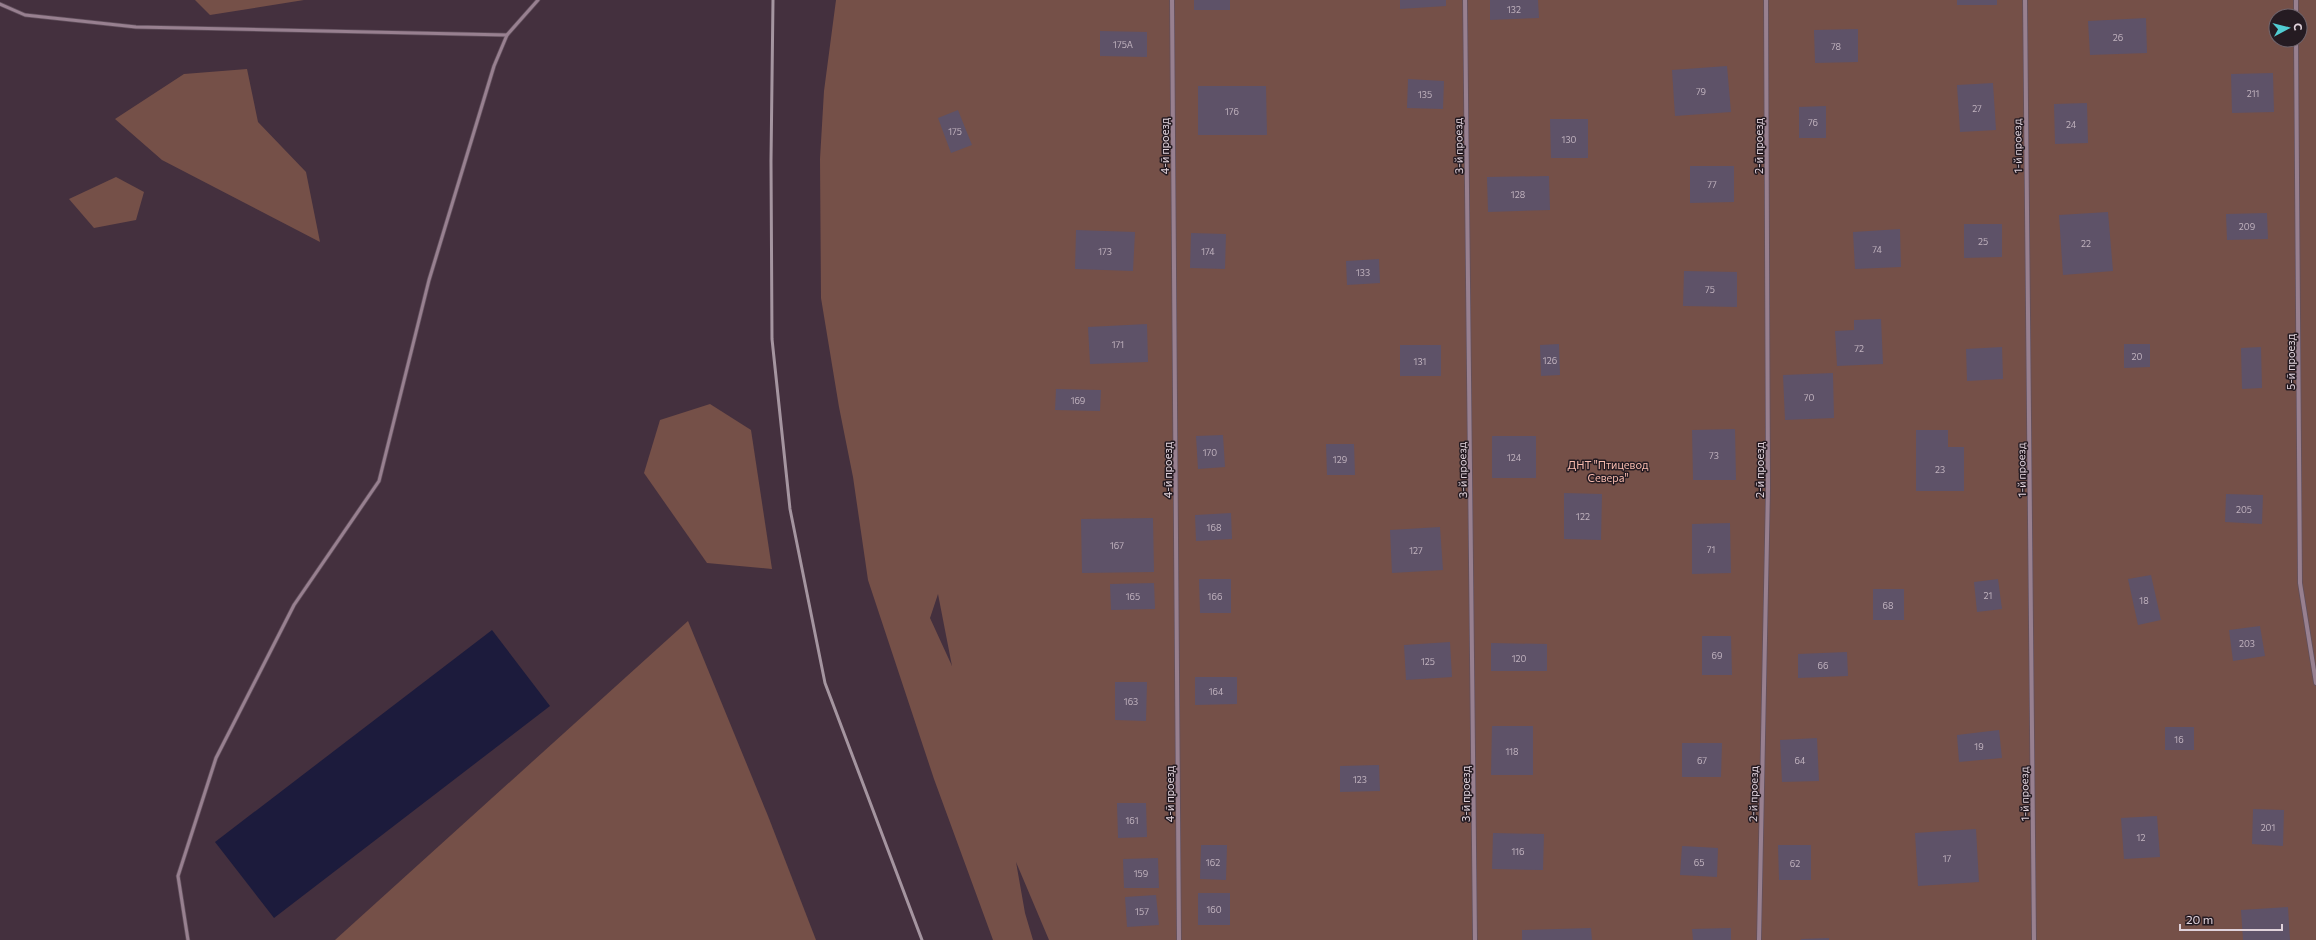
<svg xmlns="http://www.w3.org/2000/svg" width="2316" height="940" font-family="Commissioner,sans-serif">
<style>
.green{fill:#755048;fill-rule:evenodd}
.water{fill:#1c1b3c}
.building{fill:#5e5268}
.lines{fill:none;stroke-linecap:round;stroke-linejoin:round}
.service-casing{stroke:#614f5c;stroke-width:4.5}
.minor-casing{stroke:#614f5c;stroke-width:5.5}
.service{stroke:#988090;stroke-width:3}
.minor{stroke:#988090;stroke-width:4}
.rail{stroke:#a595a0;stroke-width:3}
.labels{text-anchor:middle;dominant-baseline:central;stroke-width:3;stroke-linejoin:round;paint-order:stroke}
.number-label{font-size:9px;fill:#c0b2be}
.street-label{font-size:11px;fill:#e0d2db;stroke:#251b22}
.park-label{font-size:11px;fill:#f8bcaf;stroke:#251b22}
</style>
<rect width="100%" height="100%" fill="#44303e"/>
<!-- green -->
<g class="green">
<polygon points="195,0 304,0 210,15"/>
<path d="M836,0H2316V940H1049L1016,862L1025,913L1033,940H993L934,779L868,580L853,477L839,407L821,298L820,159L824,91ZM2276,16H2300V40H2276ZM938,594L952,666L930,618Z"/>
<polygon points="247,69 258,122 306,172 320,242 162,160 115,119 184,74"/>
<polygon points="116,177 144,192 136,220 94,228 69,199"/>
<polygon points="710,404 751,430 772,569 707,563 644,473 660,420"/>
<polygon points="688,621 768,816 816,940 335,940"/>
</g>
<!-- water -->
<polygon class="water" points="492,630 550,706 274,918 215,842"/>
<!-- building -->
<g class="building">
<rect x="1194" y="0" width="36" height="10"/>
<polygon points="1400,0 1446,0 1446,6 1400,9"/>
<polygon points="1490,0 1538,0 1539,18 1490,20"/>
<rect x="1957" y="0" width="40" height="5"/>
<polygon points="2146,18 2147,53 2090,55 2088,21"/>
<polygon points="1858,29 1858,62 1815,63 1814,30"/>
<polygon points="1100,31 1147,32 1147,57 1100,56"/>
<polygon points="1727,66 1731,112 1675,116 1672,70"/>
<polygon points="2273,73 2274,112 2232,113 2231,74"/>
<polygon points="1408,79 1444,81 1443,109 1407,108"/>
<polygon points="1993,83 1996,130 1960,132 1957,85"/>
<polygon points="1198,86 1266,86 1267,135 1198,135"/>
<polygon points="2087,103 2088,143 2055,144 2054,104"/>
<polygon points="1826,106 1826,138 1799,138 1799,107"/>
<polygon points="958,110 972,145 951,153 938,118"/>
<polygon points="1550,119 1588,119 1588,158 1551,158"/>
<polygon points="1690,166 1734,166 1734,202 1690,203"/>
<polygon points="1549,176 1550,210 1488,212 1487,177"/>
<polygon points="2108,212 2113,271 2063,275 2059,215"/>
<polygon points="2267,213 2268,239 2227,240 2226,214"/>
<polygon points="1964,224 2002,224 2002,257 1964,258"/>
<polygon points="1900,229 1901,267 1855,269 1853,232"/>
<polygon points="1076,230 1135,232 1133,271 1075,269"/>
<polygon points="1191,233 1226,234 1225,269 1190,268"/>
<polygon points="1379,259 1380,283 1347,285 1346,261"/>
<polygon points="1684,271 1737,272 1737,307 1683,306"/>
<polygon points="1881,319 1883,364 1837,366 1835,331 1854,330 1854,320"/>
<polygon points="1147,324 1148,362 1090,364 1088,327"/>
<polygon points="1559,344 1560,375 1541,376 1540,345"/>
<polygon points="2124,344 2150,344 2150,367 2124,368"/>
<rect x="1400" y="345" width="41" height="31"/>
<polygon points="2002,347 2003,379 1967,381 1966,349"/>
<polygon points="2261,347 2262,388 2242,389 2241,348"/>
<polygon points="1833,373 1834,418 1785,420 1783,375"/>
<polygon points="1056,389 1101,390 1100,411 1055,410"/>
<polygon points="1735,429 1736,480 1693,480 1692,430"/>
<polygon points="1916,430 1948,430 1948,447 1964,447 1964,491 1916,491"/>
<polygon points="1223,435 1225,467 1198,469 1196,436"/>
<rect x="1492" y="436" width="44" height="42"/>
<polygon points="1326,444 1354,444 1355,475 1327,475"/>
<polygon points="1564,493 1602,494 1601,540 1564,539"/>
<polygon points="2226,494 2263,495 2262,524 2225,522"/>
<polygon points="1231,513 1232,539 1196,541 1195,515"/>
<polygon points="1153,518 1154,572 1082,573 1081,519"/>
<polygon points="1730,523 1731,573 1692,574 1692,524"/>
<polygon points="1440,527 1443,570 1392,573 1390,530"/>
<polygon points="2151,575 2161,620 2138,625 2128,579"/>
<polygon points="1199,579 1231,579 1231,613 1200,613"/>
<polygon points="1998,579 2002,609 1977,612 1974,582"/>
<polygon points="1154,583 1155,609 1111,610 1110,584"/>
<rect x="1873" y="589" width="31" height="31"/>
<polygon points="2260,626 2265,656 2233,661 2229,630"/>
<polygon points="1702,636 1731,636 1732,675 1702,675"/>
<polygon points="1450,642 1452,677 1406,680 1404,645"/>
<polygon points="1491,643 1547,644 1547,671 1491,671"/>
<polygon points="1847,652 1848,676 1798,678 1798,654"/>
<polygon points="1195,677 1237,677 1237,704 1195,705"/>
<polygon points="1115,682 1147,682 1146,721 1115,720"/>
<polygon points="1492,726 1533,726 1533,775 1491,775"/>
<rect x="2165" y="727" width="29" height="23"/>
<polygon points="1999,730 2002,758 1959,762 1957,735"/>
<polygon points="1817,738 1819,781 1782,782 1780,740"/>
<polygon points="1682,743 1722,743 1721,777 1682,777"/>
<polygon points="1379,765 1380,791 1340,792 1340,766"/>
<polygon points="1117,803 1146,803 1147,837 1118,838"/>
<polygon points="2253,809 2284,810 2283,846 2252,844"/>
<polygon points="2157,816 2160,857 2124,859 2121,818"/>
<polygon points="1976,829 1979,882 1918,886 1915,833"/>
<polygon points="1493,833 1544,834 1543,870 1492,869"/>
<polygon points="1201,845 1227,845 1226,880 1200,879"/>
<polygon points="1778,845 1811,845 1811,880 1779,880"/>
<polygon points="1682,846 1718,848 1717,877 1680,875"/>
<polygon points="1158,858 1159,888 1124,888 1123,859"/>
<rect x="1198" y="893" width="32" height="32"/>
<polygon points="1156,895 1159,925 1127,927 1125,897"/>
<polygon points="2288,907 2290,940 2243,940 2241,910"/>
<polygon points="1591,928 1592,940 1522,940 1522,930"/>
<polygon points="1731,928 1731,940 1693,940 1692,929"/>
<polygon points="1829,938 1829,940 1801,940 1801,939"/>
</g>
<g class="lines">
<defs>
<g id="service">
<polyline points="0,4 25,15 136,27 507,35"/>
<polyline points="188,940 178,876 216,758 294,605 379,481 429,280 494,66 507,35 538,0"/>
</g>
<g id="minor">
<polyline points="1172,0 1179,940"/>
<polyline points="1465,0 1475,940"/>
<polyline points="2025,0 2034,940"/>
<polyline points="2296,0 2296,16"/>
<polyline points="2296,40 2300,583 2316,683"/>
<polyline points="1759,940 1768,488 1766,0"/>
</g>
</defs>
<!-- service casing -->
<use href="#service" class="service-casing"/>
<!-- minor casing -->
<use href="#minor" class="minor-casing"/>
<!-- service -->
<use href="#service" class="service"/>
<!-- minor -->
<use href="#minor" class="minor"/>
<!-- rail -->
<polyline class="rail" points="773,0 771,161 772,339 790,509 825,683 922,940"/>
</g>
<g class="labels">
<!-- number labels -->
<g class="number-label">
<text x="1514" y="9">132</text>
<text x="2118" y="37">26</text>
<text x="1123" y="44">175А</text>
<text x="1836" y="46">78</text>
<text x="1701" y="91">79</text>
<text x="2253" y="93">211</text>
<text x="1425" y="94">135</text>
<text x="1977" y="108">27</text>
<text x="1232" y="111">176</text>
<text x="1813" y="122">76</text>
<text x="2071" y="124">24</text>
<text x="955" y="131">175</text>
<text x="1569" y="139">130</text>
<text x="1712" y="184">77</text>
<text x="1518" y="194">128</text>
<text x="2247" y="226">209</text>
<text x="1983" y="241">25</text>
<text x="2086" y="243">22</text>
<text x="1877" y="249">74</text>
<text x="1105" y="251">173</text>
<text x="1208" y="251">174</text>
<text x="1363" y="272">133</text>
<text x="1710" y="289">75</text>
<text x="1118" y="344">171</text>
<text x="1859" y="348">72</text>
<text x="2137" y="356">20</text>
<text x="1550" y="360">126</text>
<text x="1420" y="361">131</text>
<text x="1809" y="397">70</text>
<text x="1078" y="400">169</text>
<text x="1210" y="452">170</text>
<text x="1714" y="455">73</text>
<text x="1514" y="457">124</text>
<text x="1340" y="459">129</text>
<text x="1940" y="469">23</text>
<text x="2244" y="509">205</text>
<text x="1583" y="516">122</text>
<text x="1214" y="527">168</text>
<text x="1117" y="545">167</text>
<text x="1711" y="549">71</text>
<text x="1416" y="550">127</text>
<text x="1988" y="595">21</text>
<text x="1133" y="596">165</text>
<text x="1215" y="596">166</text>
<text x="2144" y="600">18</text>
<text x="1888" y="605">68</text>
<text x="2247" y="643">203</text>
<text x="1717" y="655">69</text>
<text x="1519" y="658">120</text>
<text x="1428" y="661">125</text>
<text x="1823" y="665">66</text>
<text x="1216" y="691">164</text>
<text x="1131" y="701">163</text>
<text x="2179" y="739">16</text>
<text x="1979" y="746">19</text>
<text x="1512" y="751">118</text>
<text x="1702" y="760">67</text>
<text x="1800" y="760">64</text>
<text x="1360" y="779">123</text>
<text x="1132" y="820">161</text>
<text x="2268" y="827">201</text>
<text x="2141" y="837">12</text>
<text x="1518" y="851">116</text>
<text x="1947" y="858">17</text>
<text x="1213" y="862">162</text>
<text x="1699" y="862">65</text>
<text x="1795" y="863">62</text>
<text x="1141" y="873">159</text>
<text x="1214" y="909">160</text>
<text x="1142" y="911">157</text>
</g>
<!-- street labels -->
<g class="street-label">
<text transform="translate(1164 146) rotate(-90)">4-й проезд</text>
<text transform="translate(1458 146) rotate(-91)">3-й проезд</text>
<text transform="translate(1758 146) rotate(-90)">2-й проезд</text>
<text transform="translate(2017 146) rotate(-91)">1-й проезд</text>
<text transform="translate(2290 362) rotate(-90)">5-й проезд</text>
<text transform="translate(1167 470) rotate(-90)">4-й проезд</text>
<text transform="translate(1462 470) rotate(-91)">3-й проезд</text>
<text transform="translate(1759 470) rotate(-90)">2-й проезд</text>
<text transform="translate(2021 470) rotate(-91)">1-й проезд</text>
<text transform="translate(1169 794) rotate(-90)">4-й проезд</text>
<text transform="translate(1465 794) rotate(-90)">3-й проезд</text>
<text transform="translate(1753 794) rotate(-89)">2-й проезд</text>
<text transform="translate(2024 794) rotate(-91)">1-й проезд</text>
</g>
<!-- park labels -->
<g class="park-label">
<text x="1608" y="464">ДНТ "Птицевод<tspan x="1608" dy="13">Севера"</tspan></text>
</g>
</g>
<!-- north arrow -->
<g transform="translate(2288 28) rotate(83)"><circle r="19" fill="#251b22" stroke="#70646c"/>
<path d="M0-3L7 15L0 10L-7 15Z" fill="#51ccd2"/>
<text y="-6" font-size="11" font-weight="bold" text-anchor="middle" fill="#e0d2db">С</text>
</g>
<!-- scale -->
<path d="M2180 924v6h102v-6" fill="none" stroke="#e0d2db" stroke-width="2"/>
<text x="2186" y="924" font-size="12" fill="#e0d2db" stroke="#251b22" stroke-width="3" paint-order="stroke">20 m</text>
</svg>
